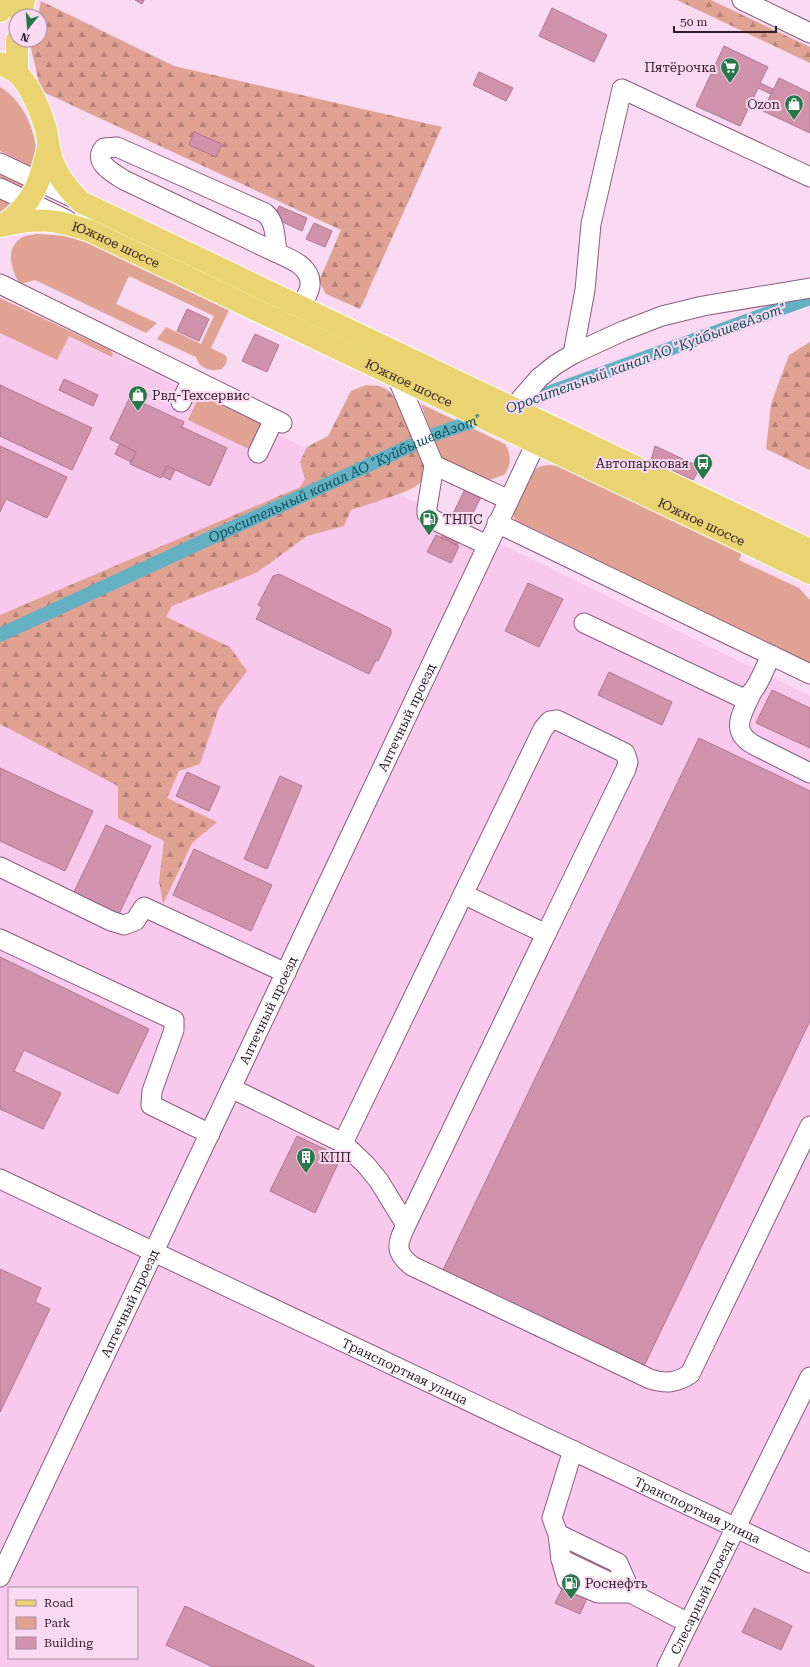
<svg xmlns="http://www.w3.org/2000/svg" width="810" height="1667" font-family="'Roboto Serif',serif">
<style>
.built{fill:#f8c8ed;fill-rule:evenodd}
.green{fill:#e0a293}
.forest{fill:url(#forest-firs)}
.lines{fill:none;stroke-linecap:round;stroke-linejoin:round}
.canal{stroke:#64b1c3;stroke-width:14}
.building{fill:#d093ab;stroke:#b2768e}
.minor-casing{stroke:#8a5b81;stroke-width:21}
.major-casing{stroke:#fff;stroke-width:24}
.minor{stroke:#fff;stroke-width:19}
.major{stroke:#ead471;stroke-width:22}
.labels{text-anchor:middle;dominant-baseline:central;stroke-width:4;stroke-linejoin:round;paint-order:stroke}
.poi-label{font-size:13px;fill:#301d2c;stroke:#fad9f2;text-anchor:start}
.street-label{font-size:13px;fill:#301d2c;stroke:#fad9f2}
.water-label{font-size:14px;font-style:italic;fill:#0a505d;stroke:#fad9f2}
</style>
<defs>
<pattern id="forest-firs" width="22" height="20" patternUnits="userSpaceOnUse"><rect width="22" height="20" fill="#e0a293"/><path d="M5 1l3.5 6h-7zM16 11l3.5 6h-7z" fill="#b68378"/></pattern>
</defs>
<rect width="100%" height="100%" fill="#fad9f2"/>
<!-- built -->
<path class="built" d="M0,298L810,696V1667H0ZM9,1588H137V1658H9Z"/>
<!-- green -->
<g class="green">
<path d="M0,87C20,98 34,126 36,149C36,155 35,162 35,168L0,151Z"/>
<polygon points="0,171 27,183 25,188 0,177"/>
<polygon points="0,199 9,204 0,215"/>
<path d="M38,234L65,236L97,245L230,308L211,348L225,355L227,358L226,364L222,369C210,372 200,369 196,357L157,339L166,327L201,344L214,316L129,276L116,304L157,323L146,333L35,280L20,284C11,270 4,247 23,237C28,235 33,235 38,234Z"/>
<polygon points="0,298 110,350 113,354 112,357 69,336 57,360 0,333"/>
<polygon points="204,397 259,423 261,425 253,451 188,420 198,399"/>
<path d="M421,404L505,444C511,454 512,465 504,475L483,482L442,463Z"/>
<polygon points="549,465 559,466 742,553 739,560 799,588 810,600 810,667 516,524 513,514 533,470 541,466"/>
</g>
<!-- forest -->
<g class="forest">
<polygon points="677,0 711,0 810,47 810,63"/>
<polygon points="41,1 174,66 442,127 360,309 326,294 319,281 341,230 41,91 31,48 33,40 40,40 40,16 38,16"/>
<polygon points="810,342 810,470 766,449 771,404 789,355"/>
<path d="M366,385C371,386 379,385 384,388C402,396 435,467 420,483C412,492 365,505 351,510L344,526L307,536L256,573L172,606L166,617L230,647L247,671L219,708L200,764L179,771L167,798L217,822L192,843L163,904L159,881L164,841L118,818V786L0,724V615L300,487L305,479L300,462L307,447L328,436L351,391Z"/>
</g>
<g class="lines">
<!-- canal -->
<g class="canal">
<polyline points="515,405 810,298"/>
<path id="s1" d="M0,635L436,434L485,417"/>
</g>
</g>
<!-- building -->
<g class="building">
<polygon points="135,0 144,0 142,4"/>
<polygon points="552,8 607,35 594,62 539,36"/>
<polygon points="724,46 768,67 760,83 773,89 771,94 758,88 740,126 696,106"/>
<polygon points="479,72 513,88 506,101 473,85"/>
<polygon points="779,78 810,93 810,133 763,111"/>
<polygon points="194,132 222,144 216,157 189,145"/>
<polygon points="279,206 307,218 302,231 274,218"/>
<polygon points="314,223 332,231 325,247 306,239"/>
<polygon points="187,309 209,319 199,341 177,331"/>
<polygon points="255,334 279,345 267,372 242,361"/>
<polygon points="64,379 98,395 93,406 59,390"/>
<polygon points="0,385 92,428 72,470 0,436"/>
<polygon points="130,397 184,422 182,427 227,448 210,486 167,466 161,478 130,464 136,452 110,439"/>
<polygon points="120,444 136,452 131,462 115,454"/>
<polygon points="0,446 67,477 47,518 6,499 0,512"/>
<polygon points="655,446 700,467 693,480 651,461"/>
<polygon points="167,466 175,470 170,480 162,476"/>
<polygon points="467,485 483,493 457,545 441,538"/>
<polygon points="436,535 459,546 451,563 427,552"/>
<polygon points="279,574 391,629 391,634 378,661 376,660 369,674 256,619 262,607 258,605 273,576"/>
<polygon points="528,583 563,599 539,647 505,631"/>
<polygon points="609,672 672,702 662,725 598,695"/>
<polygon points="772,690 810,708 810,748 756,723"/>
<polygon points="699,738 810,791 810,1021 644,1366 443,1270"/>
<polygon points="0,768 93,811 65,871 0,841"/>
<polygon points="187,772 220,787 209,811 176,796"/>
<polygon points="280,776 302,786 267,869 244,859"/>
<polygon points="106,825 151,846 119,914 74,892"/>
<polygon points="194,849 272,885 251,931 173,895"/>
<polygon points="0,957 149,1029 118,1094 24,1050 14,1071 61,1093 43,1129 0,1109"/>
<polygon points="297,1136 341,1157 315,1213 270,1191"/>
<polygon points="0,1269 41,1288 35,1302 50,1309 0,1412"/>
<polygon points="563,1587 587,1598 580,1614 555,1603"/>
<polygon points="185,1606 314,1666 314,1667 213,1667 166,1645"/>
<polygon points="754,1608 792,1626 781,1650 742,1632"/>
</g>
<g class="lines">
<defs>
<g id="minor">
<polyline points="742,0 810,33"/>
<polyline points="0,163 78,200"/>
<polyline points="0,188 67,220"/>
<path d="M277,253C275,239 276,222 265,213L117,147L104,148C92,162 113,173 124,180L277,253C291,259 312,267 310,286C309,293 304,301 301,307"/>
<polyline points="0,284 282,423"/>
<polyline points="573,354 585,290 591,224 622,89 810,177"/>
<polyline points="397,377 434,465 427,508 427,514 432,519 487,545"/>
<polyline points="181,402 192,379"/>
<polyline points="513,408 539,378 555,365 573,354 623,331 662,316 703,306 810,288"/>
<polyline points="258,453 274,419"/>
<polyline points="434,465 509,500"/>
<polyline points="497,523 810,674"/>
<path d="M584,623L742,698C756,696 765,667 771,655"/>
<path d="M752,692C742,714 728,732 756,746L810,773"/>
<polyline points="0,867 111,921 124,925 135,921 144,907 286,973"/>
<polyline points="0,939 174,1020 174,1030 152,1091 151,1105 210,1134"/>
<polyline points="231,1088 343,1143 366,1165 379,1181 406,1225 546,934"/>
<polyline points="343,1143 543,729 550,721 557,720 625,753 628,762 626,769 546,934 463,894"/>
<path id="s2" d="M0,1179L810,1563"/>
<path d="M406,1225C397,1244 394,1252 412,1266L650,1379C666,1384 676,1383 690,1374L810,1126"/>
<polyline points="573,1450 552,1518 558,1534 561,1559 567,1580 598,1593 631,1593 688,1623"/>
<polyline points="558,1534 618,1563 631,1593"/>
<polyline points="561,1559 628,1591"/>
<path id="s3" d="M0,1577L536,443"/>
<path id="s4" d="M667,1667L810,1377"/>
</g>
<g id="major">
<polyline points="0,11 8,0"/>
<polyline points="21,16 24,0"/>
<polyline points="17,40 17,73"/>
<path d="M0,63C5,66 11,69 16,72C30,84 41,112 46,129C48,141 49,153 54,165C60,180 70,191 81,202L810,550"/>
<path d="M3,225C33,205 40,182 48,148"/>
<path id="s5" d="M1,226C38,217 54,219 90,231L810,573"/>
</g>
</defs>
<!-- minor casing -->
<use href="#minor" class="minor-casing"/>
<!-- major casing -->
<use href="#major" class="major-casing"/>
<!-- minor -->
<use href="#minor" class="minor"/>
<!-- major -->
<use href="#major" class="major"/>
</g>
<!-- icons -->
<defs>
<symbol id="supermarket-pin" viewBox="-11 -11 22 30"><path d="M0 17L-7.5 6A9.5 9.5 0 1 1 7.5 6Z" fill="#28794a" stroke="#fad9f2"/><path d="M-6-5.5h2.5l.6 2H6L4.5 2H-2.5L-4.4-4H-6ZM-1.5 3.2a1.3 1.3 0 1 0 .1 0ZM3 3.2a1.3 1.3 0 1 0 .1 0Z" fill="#fff"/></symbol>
<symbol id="shop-pin" viewBox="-11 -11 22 30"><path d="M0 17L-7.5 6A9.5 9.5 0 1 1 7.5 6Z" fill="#28794a" stroke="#fad9f2"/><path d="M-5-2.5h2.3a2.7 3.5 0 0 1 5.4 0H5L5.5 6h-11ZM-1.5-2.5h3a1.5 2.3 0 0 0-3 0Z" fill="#fff"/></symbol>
<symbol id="bus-pin" viewBox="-11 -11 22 30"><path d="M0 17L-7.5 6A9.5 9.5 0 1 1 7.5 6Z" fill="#28794a" stroke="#fad9f2"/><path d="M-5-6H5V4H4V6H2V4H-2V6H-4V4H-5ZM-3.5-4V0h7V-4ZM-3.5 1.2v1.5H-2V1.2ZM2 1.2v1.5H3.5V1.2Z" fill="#fff"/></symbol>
<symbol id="fuel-pin" viewBox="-11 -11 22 30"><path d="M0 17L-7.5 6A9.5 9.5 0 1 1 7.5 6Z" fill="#28794a" stroke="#fad9f2"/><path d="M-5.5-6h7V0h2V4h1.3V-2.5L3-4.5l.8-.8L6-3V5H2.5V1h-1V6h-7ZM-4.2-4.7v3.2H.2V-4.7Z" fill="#fff"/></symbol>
<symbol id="building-pin" viewBox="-11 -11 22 30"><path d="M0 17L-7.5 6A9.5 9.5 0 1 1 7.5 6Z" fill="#28794a" stroke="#fad9f2"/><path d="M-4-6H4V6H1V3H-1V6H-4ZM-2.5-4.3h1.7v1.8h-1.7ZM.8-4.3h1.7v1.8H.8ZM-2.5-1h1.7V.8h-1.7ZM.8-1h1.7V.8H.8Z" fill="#fff"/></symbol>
</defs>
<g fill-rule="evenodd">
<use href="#supermarket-pin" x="719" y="56" width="22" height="30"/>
<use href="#shop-pin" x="783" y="93" width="22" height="30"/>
<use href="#shop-pin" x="127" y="384" width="22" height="30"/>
<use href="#bus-pin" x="692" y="452" width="22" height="30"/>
<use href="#fuel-pin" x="418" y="508" width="22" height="30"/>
<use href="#building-pin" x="295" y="1146" width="22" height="30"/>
<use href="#fuel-pin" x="560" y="1572" width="22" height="30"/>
</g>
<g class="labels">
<!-- poi labels -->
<g class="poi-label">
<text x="716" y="67" text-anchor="end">Пятёрочка</text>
<text x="780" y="104" text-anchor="end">Ozon</text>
<text x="152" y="395">Рвд-Техсервис</text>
<text x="689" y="463" text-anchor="end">Автопарковая</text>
<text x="443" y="519">ТНПС</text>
<text x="320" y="1157">КПП</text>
<text x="585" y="1583">Роснефть</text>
</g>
<!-- street labels -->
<g class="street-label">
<text stroke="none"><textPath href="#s5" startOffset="120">Южное шоссе</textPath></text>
<text stroke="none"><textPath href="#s5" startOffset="444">Южное шоссе</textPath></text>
<text stroke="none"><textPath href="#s5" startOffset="768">Южное шоссе</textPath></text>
<text stroke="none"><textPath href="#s3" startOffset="951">Аптечный проезд</textPath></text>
<text stroke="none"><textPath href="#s3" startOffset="627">Аптечный проезд</textPath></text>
<text stroke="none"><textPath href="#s3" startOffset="303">Аптечный проезд</textPath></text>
<text stroke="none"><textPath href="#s2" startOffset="448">Транспортная улица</textPath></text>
<text stroke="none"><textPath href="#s2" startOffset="772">Транспортная улица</textPath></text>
<text stroke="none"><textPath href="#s4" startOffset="78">Слесарный проезд</textPath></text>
</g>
<!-- water labels -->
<g class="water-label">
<text transform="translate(646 358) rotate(-20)">Оросительный канал АО "КуйбышевАзот"</text>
<text stroke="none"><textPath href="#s1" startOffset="379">Оросительный канал АО "КуйбышевАзот"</textPath></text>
</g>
</g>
<!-- legend -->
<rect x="8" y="1587" width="130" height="72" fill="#fad9f2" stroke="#a98ea3"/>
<rect x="16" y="1600" width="20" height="6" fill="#ead471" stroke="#a98ea3"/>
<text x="44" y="1607" font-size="12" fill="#301d2c">Road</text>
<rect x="16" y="1617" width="20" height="12" fill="#e0a293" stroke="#a98ea3"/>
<text x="44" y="1627" font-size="12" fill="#301d2c">Park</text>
<rect x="16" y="1637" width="20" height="12" fill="#d093ab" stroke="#a98ea3"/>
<text x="44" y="1647" font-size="12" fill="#301d2c">Building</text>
<!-- north arrow -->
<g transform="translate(28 28) rotate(197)"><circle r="19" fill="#fad9f2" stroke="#a98ea3"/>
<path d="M0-3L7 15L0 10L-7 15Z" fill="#28794a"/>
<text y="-6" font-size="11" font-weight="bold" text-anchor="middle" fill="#301d2c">N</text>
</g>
<!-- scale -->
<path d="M674 26v6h102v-6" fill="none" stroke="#301d2c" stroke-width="2"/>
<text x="680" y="26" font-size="12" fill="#301d2c" stroke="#fad9f2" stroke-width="3" paint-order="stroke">50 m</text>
</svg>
